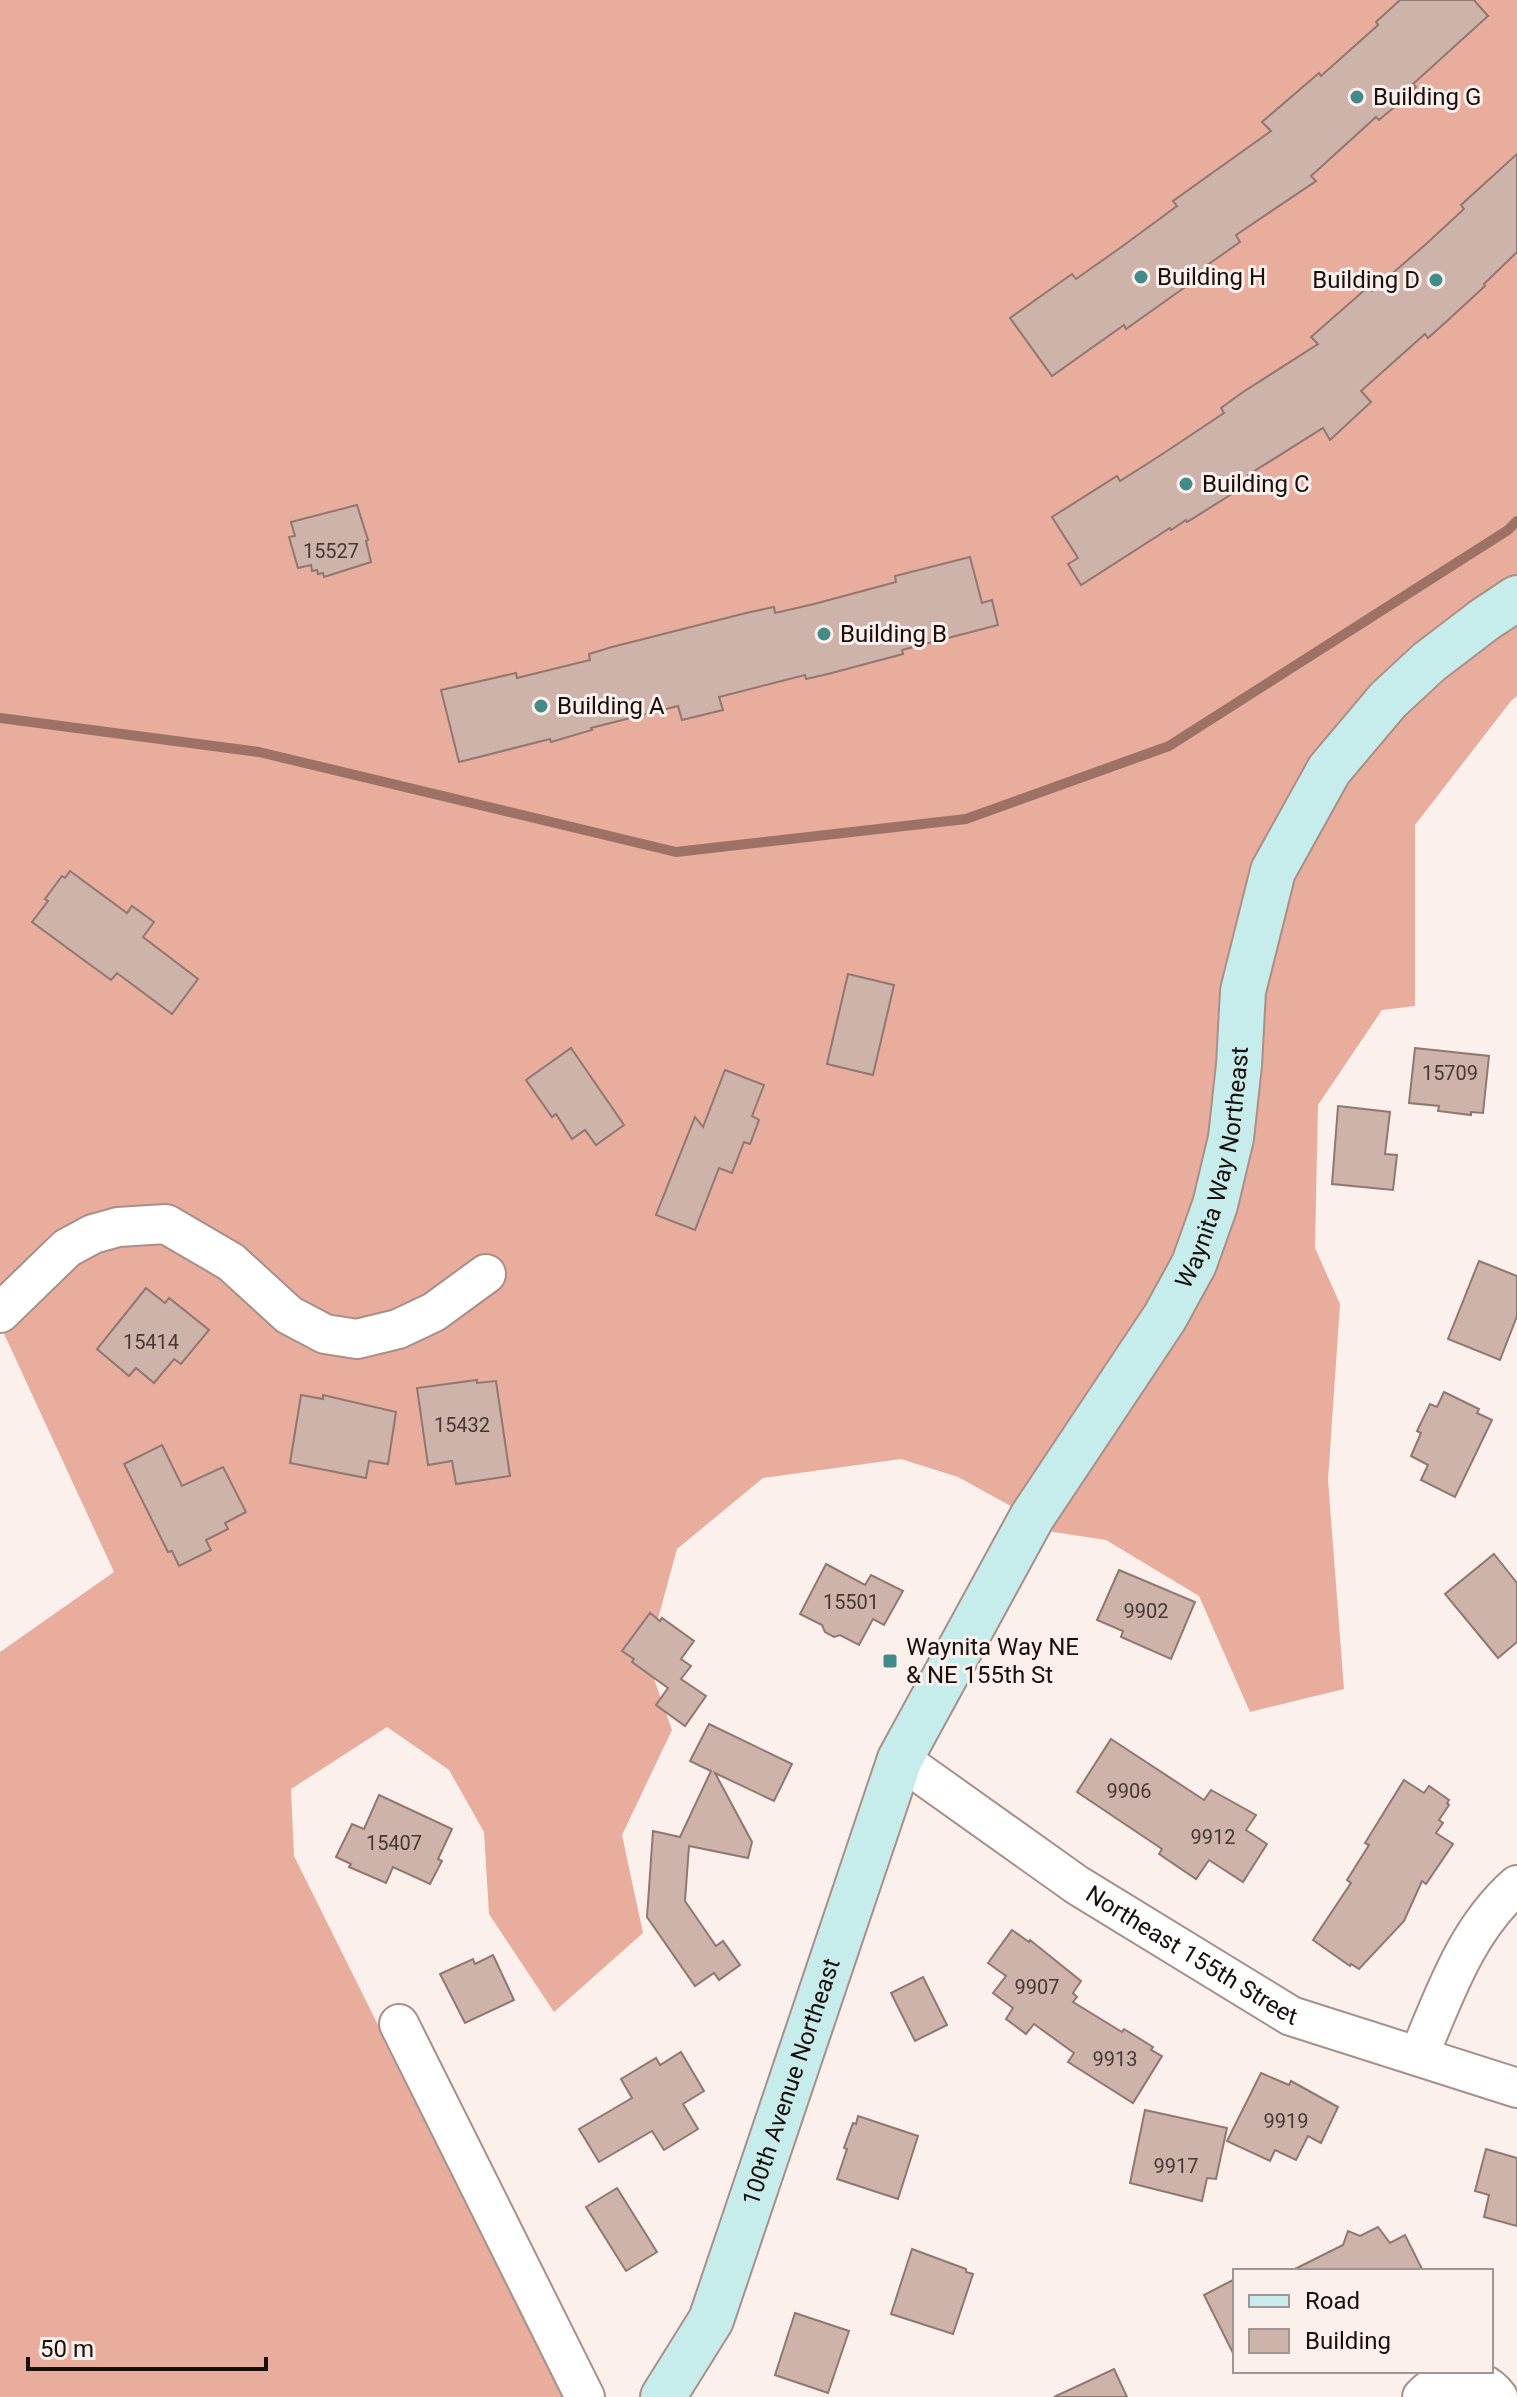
<svg xmlns="http://www.w3.org/2000/svg" width="1517" height="2397" font-family="Roboto,sans-serif">
<style>
.forest{fill:#e8ad9c}
.lines{fill:none;stroke-linecap:round;stroke-linejoin:round}
.stream{stroke:#9d7265;stroke-width:10}
.building{fill:#ceb3ab;stroke:#90776f;stroke-width:2}
.street-casing{stroke:#a98f88;stroke-width:42}
.secondary-casing{stroke:#a98f88;stroke-width:48}
.street{stroke:#fff;stroke-width:38}
.secondary{stroke:#c6edec;stroke-width:44}
.poi-dot{fill:#438b88;stroke:#fcf0ed;stroke-width:3}
.labels{text-anchor:middle;dominant-baseline:central;stroke-width:6;stroke-linejoin:round;paint-order:stroke}
.number-label{font-size:20px;fill:#463834}
.poi-label{font-size:24px;fill:#190f0d;stroke:#fcf0ed;text-anchor:start}
.street-label{font-size:24px;fill:#190f0d;stroke:#fcf0ed}
</style>
<rect width="100%" height="100%" fill="#fcf0ed"/>
<!-- forest -->
<polygon class="forest" points="0,0 1517,0 1517,696 1511,701 1415,825 1415,1006 1382,1010 1318,1105 1315,1248 1340,1304 1328,1480 1344,1689 1250,1712 1199,1596 1106,1540 1027,1528 1031,1517 958,1477 901,1459 763,1478 677,1549 647,1659 672,1730 622,1835 643,1933 554,2012 489,1914 484,1832 449,1770 387,1727 291,1789 294,1856 563,2397 0,2397 0,1652 114,1572 0,1325"/>
<g class="lines">
<!-- stream -->
<polyline class="stream" points="0,718 259,752 676,852 966,819 1169,746 1508,530 1517,521"/>
</g>
<!-- building -->
<g class="building">
<polygon points="1400,0 1474,0 1488,16 1413,84 1416,87 1398,104 1379,120 1376,117 1311,176 1316,181 1236,235 1240,242 1206,266 1207,269 1188,285 1126,329 1124,325 1052,376 1010,318 1072,274 1076,279 1120,248 1177,206 1173,201 1271,131 1262,122 1319,73 1321,76 1378,25 1376,22"/>
<polygon points="1517,154 1517,252 1484,284 1485,286 1447,321 1428,338 1425,334 1361,391 1371,402 1330,440 1323,428 1248,475 1248,481 1231,492 1232,494 1187,522 1186,520 1171,530 1170,528 1081,585 1068,564 1078,558 1052,517 1117,476 1120,481 1164,453 1224,413 1221,408 1243,392 1318,344 1311,337 1368,287 1372,291 1425,245 1464,209 1461,205"/>
<polygon points="357,505 368,540 366,541 371,562 324,577 323,573 318,574 317,570 312,571 311,565 298,568 289,537 295,536 291,522"/>
<polygon points="970,557 982,603 992,600 998,625 902,650 903,654 828,674 806,679 805,675 719,697 723,710 682,720 678,706 591,728 592,730 551,742 550,739 459,762 441,690 516,673 517,678 590,660 589,654 612,647 746,613 774,607 775,613 814,604 896,582 895,576"/>
<polygon points="70,871 127,913 132,906 154,922 143,937 198,979 172,1014 117,973 111,980 32,922 48,901 45,899 62,876 65,878"/>
<polygon points="848,974 894,985 873,1075 827,1064"/>
<polygon points="571,1048 624,1125 596,1145 585,1130 572,1139 556,1114 552,1117 526,1080"/>
<polygon points="1415,1048 1489,1056 1483,1113 1471,1112 1471,1115 1438,1111 1439,1106 1409,1103"/>
<polygon points="725,1070 764,1085 752,1116 759,1120 750,1144 744,1142 732,1173 719,1168 695,1230 656,1215 695,1117 703,1127"/>
<polygon points="1338,1106 1390,1112 1385,1154 1397,1155 1393,1190 1332,1184"/>
<polygon points="1479,1261 1517,1276 1517,1316 1500,1360 1448,1339"/>
<polygon points="146,1288 165,1303 169,1298 209,1330 181,1364 174,1359 154,1383 136,1368 129,1376 97,1349"/>
<polygon points="477,1380 477,1383 496,1381 510,1476 456,1484 452,1461 428,1465 417,1388"/>
<polygon points="1444,1392 1479,1409 1477,1413 1492,1420 1455,1497 1421,1480 1428,1465 1411,1456 1421,1433 1417,1431 1430,1404 1437,1407"/>
<polygon points="301,1395 323,1399 323,1395 396,1412 388,1464 369,1461 366,1478 290,1463"/>
<polygon points="162,1445 182,1486 223,1467 246,1512 225,1523 228,1529 206,1540 211,1550 179,1566 172,1551 168,1552 124,1464"/>
<polygon points="1494,1554 1517,1583 1517,1642 1498,1658 1445,1594"/>
<polygon points="826,1564 865,1585 871,1575 903,1591 884,1625 873,1619 859,1645 840,1635 834,1637 825,1632 822,1625 800,1614"/>
<polygon points="1119,1570 1195,1602 1171,1659 1121,1637 1123,1631 1097,1620"/>
<polygon points="650,1613 660,1621 662,1618 694,1641 681,1659 691,1666 681,1679 706,1696 685,1726 656,1705 668,1688 632,1662 634,1659 622,1651"/>
<polygon points="709,1724 792,1764 774,1801 715,1773 752,1842 748,1858 689,1846 685,1901 716,1946 723,1941 740,1965 719,1980 714,1973 695,1986 647,1917 653,1831 680,1837 711,1771 690,1761"/>
<polygon points="1111,1739 1204,1800 1211,1790 1256,1815 1246,1830 1267,1844 1243,1882 1209,1860 1196,1879 1159,1854 1162,1849 1077,1792"/>
<polygon points="1404,1780 1424,1793 1429,1786 1449,1800 1447,1803 1449,1805 1439,1820 1443,1823 1436,1833 1453,1844 1426,1884 1422,1881 1404,1921 1359,1969 1351,1964 1350,1966 1313,1940 1351,1883 1347,1880 1369,1845 1365,1843"/>
<polygon points="379,1795 452,1829 438,1859 442,1861 430,1884 393,1867 386,1883 349,1867 351,1864 336,1857 352,1824 364,1829"/>
<polygon points="1012,1930 1029,1942 1030,1940 1081,1981 1073,1993 1077,1997 1073,2002 1122,2032 1124,2029 1153,2047 1151,2050 1162,2056 1133,2103 1068,2062 1074,2053 1034,2024 1026,2034 1006,2019 1013,2008 993,1993 1006,1976 988,1963"/>
<polygon points="493,1955 514,2000 465,2023 440,1974 473,1959 475,1964"/>
<polygon points="923,1977 947,2025 915,2041 891,1993"/>
<polygon points="681,2052 704,2091 683,2104 698,2129 664,2150 652,2131 599,2162 579,2129 632,2098 621,2079 656,2058 660,2065"/>
<polygon points="1261,2073 1289,2085 1291,2081 1338,2107 1321,2143 1308,2136 1296,2160 1275,2150 1270,2161 1227,2141"/>
<polygon points="1145,2110 1227,2128 1216,2179 1207,2178 1202,2201 1130,2183"/>
<polygon points="858,2116 918,2136 898,2199 837,2179 847,2149 844,2148 853,2123 856,2124"/>
<polygon points="1486,2149 1517,2158 1517,2226 1484,2217 1489,2195 1475,2191"/>
<polygon points="617,2188 657,2252 626,2271 586,2207"/>
<polygon points="1378,2227 1390,2243 1405,2235 1423,2271 1291,2271 1343,2245 1348,2231 1360,2236"/>
<polygon points="912,2249 966,2269 966,2272 973,2274 953,2334 891,2314"/>
<polygon points="1235,2279 1235,2357 1204,2295"/>
<polygon points="795,2313 849,2331 828,2393 775,2375"/>
<polygon points="1114,2369 1127,2397 1054,2397"/>
</g>
<g class="lines">
<defs>
<g id="street">
<polyline points="0,1313 67,1248 93,1234 118,1227 166,1224 231,1262 289,1315 325,1334 357,1339 398,1329 434,1312 486,1274"/>
<path id="s1" d="M900,1759L1077,1885L1291,2016L1517,2088"/>
<polyline points="399,2024 585,2397"/>
<path d="M1419,2055C1445,1994 1466,1930 1517,1885"/>
<path d="M1422,2397C1443,2374 1478,2371 1498,2397"/>
</g>
<g id="secondary">
<path id="s2" d="M663,2397L711,2320L900,1759L1032,1517L1165,1317L1194,1264L1215,1205L1231,1138L1239,1065L1243,991L1273,871L1329,770L1388,700L1429,662L1484,620L1517,598"/>
</g>
</defs>
<!-- street casing -->
<use href="#street" class="street-casing"/>
<!-- secondary casing -->
<use href="#secondary" class="secondary-casing"/>
<!-- street -->
<use href="#street" class="street"/>
<!-- secondary -->
<use href="#secondary" class="secondary"/>
</g>
<!-- markers -->
<g class="poi-dot">
<circle cx="1357" cy="97" r="8"/>
<circle cx="1141" cy="277" r="8"/>
<circle cx="1436" cy="280" r="8"/>
<circle cx="1186" cy="484" r="8"/>
<circle cx="824" cy="634" r="8"/>
<circle cx="541" cy="706" r="8"/>
<rect x="882" y="1653" width="16" height="16" rx="4"/>
</g>
<g class="labels">
<!-- number labels -->
<g class="number-label">
<text x="331" y="551">15527</text>
<text x="1450" y="1073">15709</text>
<text x="151" y="1342">15414</text>
<text x="462" y="1425">15432</text>
<text x="851" y="1602">15501</text>
<text x="1146" y="1611">9902</text>
<text x="1129" y="1791">9906</text>
<text x="1213" y="1837">9912</text>
<text x="394" y="1843">15407</text>
<text x="1037" y="1987">9907</text>
<text x="1115" y="2059">9913</text>
<text x="1286" y="2121">9919</text>
<text x="1176" y="2166">9917</text>
</g>
<!-- poi labels -->
<g class="poi-label">
<text x="1373" y="97">Building G</text>
<text x="1157" y="277">Building H</text>
<text x="1420" y="280" text-anchor="end">Building D</text>
<text x="1202" y="484">Building C</text>
<text x="840" y="634">Building B</text>
<text x="557" y="706">Building A</text>
<text x="906" y="1647">Waynita Way NE<tspan x="906" dy="28">&amp; NE 155th St</tspan></text>
</g>
<!-- street labels -->
<g class="street-label">
<text stroke="none"><textPath href="#s2" startOffset="1358">Waynita Way Northeast</textPath></text>
<text stroke="none"><textPath href="#s1" startOffset="352">Northeast 155th Street</textPath></text>
<text stroke="none"><textPath href="#s2" startOffset="342">100th Avenue Northeast</textPath></text>
</g>
</g>
<!-- legend -->
<rect x="1233" y="2269" width="260" height="104" fill="#fcf0ed" stroke="#a19693" stroke-width="2"/>
<rect x="1249" y="2295" width="40" height="12" fill="#c6edec" stroke="#a19693" stroke-width="2"/>
<text x="1305" y="2309" font-size="24" fill="#190f0d">Road</text>
<rect x="1249" y="2329" width="40" height="24" fill="#ceb3ab" stroke="#a19693" stroke-width="2"/>
<text x="1305" y="2349" font-size="24" fill="#190f0d">Building</text>
<!-- scale -->
<path d="M28 2357v12h238v-12" fill="none" stroke="#190f0d" stroke-width="4"/>
<text x="40" y="2357" font-size="24" fill="#190f0d" stroke="#fcf0ed" stroke-width="6" paint-order="stroke">50 m</text>
</svg>
